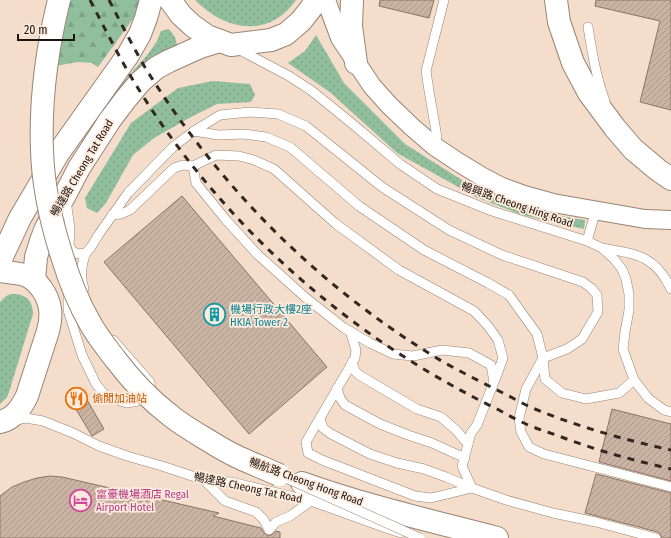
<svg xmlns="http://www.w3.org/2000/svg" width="671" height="538" font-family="'Fira Sans Condensed','Noto Sans TC',sans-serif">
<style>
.grass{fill:url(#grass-dots)}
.forest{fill:url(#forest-firs)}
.building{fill:url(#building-hatch);stroke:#8a7565}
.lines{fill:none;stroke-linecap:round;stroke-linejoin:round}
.lane-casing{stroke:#998473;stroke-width:10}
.street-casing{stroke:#998473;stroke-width:20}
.secondary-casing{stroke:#998473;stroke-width:24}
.lane{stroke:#fff;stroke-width:9}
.street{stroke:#fff;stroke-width:18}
.secondary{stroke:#fff;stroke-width:22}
.rail{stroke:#322821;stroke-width:3;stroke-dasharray:7 7;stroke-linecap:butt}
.lane-bridge-casing{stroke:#998473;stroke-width:10;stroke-linecap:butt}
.secondary-bridge-casing{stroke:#998473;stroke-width:24;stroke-linecap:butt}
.lane-bridge{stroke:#fff;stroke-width:9}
.secondary-bridge{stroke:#fff;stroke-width:22}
.labels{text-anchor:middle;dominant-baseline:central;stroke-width:3.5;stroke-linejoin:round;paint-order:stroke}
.street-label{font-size:11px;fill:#1c140e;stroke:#feebdd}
.culture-label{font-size:11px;fill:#0d838f;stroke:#feebdd;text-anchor:start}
.food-label{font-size:11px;fill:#c56008;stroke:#feebdd;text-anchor:start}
.hotel-label{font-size:11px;fill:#b23c85;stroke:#feebdd;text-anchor:start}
</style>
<defs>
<pattern id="grass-dots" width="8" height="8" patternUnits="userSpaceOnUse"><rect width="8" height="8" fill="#91bf9e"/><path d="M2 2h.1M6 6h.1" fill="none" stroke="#7ca387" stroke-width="1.8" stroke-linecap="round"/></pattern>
<pattern id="forest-firs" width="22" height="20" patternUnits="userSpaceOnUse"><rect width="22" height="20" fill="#91bf9e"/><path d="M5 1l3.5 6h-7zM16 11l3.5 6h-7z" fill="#7ca387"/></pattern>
<pattern id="building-hatch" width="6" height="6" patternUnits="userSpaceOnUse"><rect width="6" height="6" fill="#cab3a2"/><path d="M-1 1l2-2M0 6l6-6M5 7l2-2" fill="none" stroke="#ad998a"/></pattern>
</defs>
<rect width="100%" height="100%" fill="#f4ddcb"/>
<!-- grass -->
<g class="grass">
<path d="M195,0H296C269,39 225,31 195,0Z"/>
<polygon points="169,29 175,37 177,45 160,54 116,95 74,149 55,179 72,147 114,93 148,54 157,41 161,31"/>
<polygon points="316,35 344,83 405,144 476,189 547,214 585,220 584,229 522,215 478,198 397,153 331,93 288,63 305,51"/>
<polygon points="213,81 250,84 255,95 251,102 217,104 191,117 154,138 133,155 106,203 97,213 87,208 85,198 131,123 178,88"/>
<path d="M11,294C25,293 33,300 33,314L9,392L7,397L0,404V302L6,296Z"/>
</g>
<!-- forest -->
<polygon class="forest" points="66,0 139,0 135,16 98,67 92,63 78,62 55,66"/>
<!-- building -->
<g class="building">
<polygon points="380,0 434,0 429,18 379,6"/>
<polygon points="596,0 671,0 671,110 640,102 660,21 595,6"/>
<polygon points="182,196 327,367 249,434 104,262"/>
<polygon points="80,388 104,429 92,436 68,396"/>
<polygon points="612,409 671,424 671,481 599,462"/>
<polygon points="596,474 671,493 671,538 662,538 660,534 658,532 585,513"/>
<polygon points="50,476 62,477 219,513 213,516 261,528 264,533 268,536 271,535 276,531 280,532 280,538 0,538 0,496 12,487 24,482 37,478"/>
</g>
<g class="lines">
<defs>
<g id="lane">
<path d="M588,27C592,52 596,77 605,101"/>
<polyline points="238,49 289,76 312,91 355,126 400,164 437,189 492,211 587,241 602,248 614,259 622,269 626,279 629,294 629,310 625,332 623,349 634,380 648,398 664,410 671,412"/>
<polyline points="194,131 218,135 244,134 266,137 290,147 359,206 424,250 488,283 509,295 537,334 543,358 545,379 562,393 586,399 619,393 634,380"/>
<polyline points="434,146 437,137 429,91 426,71 444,0"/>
<polyline points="193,166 196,183 226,220 258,255 306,298 344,328 370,343 393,354 413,356 442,350 469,353 491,365 494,382 477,425 471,433 462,466 472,488 506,500 553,513 596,522 656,538"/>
<polyline points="66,201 70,228 69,245 72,251 78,254 86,253 91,247 99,234 128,193 174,146 194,131 220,115 250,112 278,114 306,126 382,187 449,230 502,255 583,282 591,288 597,295 598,312 582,339 567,349 543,358"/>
<polyline points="112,215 121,214 130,210 174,168 183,165 193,166 216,155 239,156 254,160 274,169 336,224 399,270 474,311 488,326 498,340 503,358 495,380"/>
<polyline points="587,241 596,210"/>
<path d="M602,248C636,254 655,255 671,289"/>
<path d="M84,289C80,277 81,265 86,253"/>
<polyline points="68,292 68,310 82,355 96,384 104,394 113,399 127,403 144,400 151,392 150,382 113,340"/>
<polyline points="350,331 356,350 355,358 306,442 308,453 322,460 415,496 431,498 472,488"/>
<polyline points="543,358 526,389 519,418 521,432 529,447 544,454 671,487"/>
<polyline points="352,362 355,371 359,375 417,409 441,417 457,431 468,444"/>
<polyline points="337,388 340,398 345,405 380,424 408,435 432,443 465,458"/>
<polyline points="320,419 323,428 331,434 370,454 397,463 424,469 446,477 472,488"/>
<polyline points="15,420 26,418 43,421 73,433 99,446 127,456 162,466 204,480 231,482 311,501 386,528 401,533"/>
<polyline points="204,480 225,501 256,512 264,520 269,530 276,522 290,516 311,501"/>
</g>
<polyline id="street" points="326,0 340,38 372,86 389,105 412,127 434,146 458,162 481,176 502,187 524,195 553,203 645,219 671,220"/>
<g id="secondary">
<polyline points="170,0 181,15 193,26 207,36 231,45 271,40 286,34 301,21 312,7 315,0"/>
<polyline points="352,0 351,26 356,63"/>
<polyline points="556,0 559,22 573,63 589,93 615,128 633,149 658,170 671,179"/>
<polyline points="0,261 20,218 59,152 128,55 140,34 146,18 151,0"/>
<path d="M0,271C8,272 17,273 25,275C38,280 48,295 50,309C51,316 50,324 48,331L27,396C21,408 14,419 0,422"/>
<polyline points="34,280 36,257 41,241 46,228 65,195 79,168 110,120 125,100 140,82 156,68 169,61 200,47 220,41"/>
<path d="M302,483C366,506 432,521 497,538"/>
</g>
</defs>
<!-- lane casing -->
<use href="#lane" class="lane-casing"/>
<!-- street casing -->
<use href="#street" class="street-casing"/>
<!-- secondary casing -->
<use href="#secondary" class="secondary-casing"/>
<!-- lane -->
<use href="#lane" class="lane"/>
<!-- street -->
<use href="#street" class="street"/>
<!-- secondary -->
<use href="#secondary" class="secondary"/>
<!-- rail -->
<g class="rail">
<path d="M90,0C103,25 116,51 130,75C206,203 316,308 444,381C462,391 480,401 499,410C508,415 517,420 526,424C537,429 548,432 559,436C571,441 584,445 596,449C621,457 646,463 671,469"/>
<path d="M109,0C121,23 133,47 146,69C222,191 322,290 445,363C465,374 485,384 505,394C515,399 525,405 535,409C579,427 625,440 671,450"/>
</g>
<defs>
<polyline id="lane-bridge" points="279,475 420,538"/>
<path id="secondary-bridge" d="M59,0C47,49 40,100 42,150C43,186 51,222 62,256C69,279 78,302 90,323C97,336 107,348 116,360C132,381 150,400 171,416C186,428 203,437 219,447C226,451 233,455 240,458C253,464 266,469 279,475"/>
</defs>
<!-- lane-bridge casing -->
<use href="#lane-bridge" class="lane-bridge-casing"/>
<!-- secondary-bridge casing -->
<use href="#secondary-bridge" class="secondary-bridge-casing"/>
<!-- lane-bridge -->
<use href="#lane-bridge" class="lane-bridge"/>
<!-- secondary-bridge -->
<use href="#secondary-bridge" class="secondary-bridge"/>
</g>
<!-- icons -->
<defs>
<symbol id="building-ring" viewBox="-11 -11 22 22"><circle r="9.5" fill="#feebdd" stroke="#0f9aa8" stroke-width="1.5"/><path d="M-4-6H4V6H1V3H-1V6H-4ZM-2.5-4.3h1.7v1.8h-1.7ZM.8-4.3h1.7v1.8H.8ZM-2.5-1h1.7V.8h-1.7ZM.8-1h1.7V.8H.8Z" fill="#0f9aa8"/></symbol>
<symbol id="restaurant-ring" viewBox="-11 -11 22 22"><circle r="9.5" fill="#feebdd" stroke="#e8710a" stroke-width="1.5"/><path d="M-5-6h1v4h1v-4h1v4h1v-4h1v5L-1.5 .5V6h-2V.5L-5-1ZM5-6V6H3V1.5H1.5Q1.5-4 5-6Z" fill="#e8710a"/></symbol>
<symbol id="hotel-ring" viewBox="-11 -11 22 22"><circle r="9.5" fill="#feebdd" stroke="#d1479c" stroke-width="1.5"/><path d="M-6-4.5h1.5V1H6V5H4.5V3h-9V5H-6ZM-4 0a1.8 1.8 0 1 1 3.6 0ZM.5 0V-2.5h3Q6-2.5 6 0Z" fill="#d1479c"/></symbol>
</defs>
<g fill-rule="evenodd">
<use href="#building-ring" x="202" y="302" width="25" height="25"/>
<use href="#restaurant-ring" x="64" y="386" width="25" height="25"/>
<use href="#hotel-ring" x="68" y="488" width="25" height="25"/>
</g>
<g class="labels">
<!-- street labels -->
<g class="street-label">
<text transform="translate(82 168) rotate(-59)">暢達路 Cheong Tat Road</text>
<text transform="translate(517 205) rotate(19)">暢興路 Cheong Hing Road</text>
<text transform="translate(306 482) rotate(20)">暢航路 Cheong Hong Road</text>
<text transform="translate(248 488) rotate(12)">暢達路 Cheong Tat Road</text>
</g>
<!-- culture labels -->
<g class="culture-label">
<text x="230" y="309">機場行政大樓2座<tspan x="230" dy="13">HKIA Tower 2</tspan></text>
</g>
<!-- food labels -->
<g class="food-label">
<text x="92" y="398">偷閒加油站</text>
</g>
<!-- hotel labels -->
<g class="hotel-label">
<text x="96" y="494">富豪機場酒店 Regal<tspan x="96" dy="13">Airport Hotel</tspan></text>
</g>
</g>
<!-- scale -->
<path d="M18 34v6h56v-6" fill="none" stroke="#1c140e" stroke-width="2"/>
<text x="24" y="34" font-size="12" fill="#1c140e" stroke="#feebdd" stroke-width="3" paint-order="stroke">20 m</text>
</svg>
